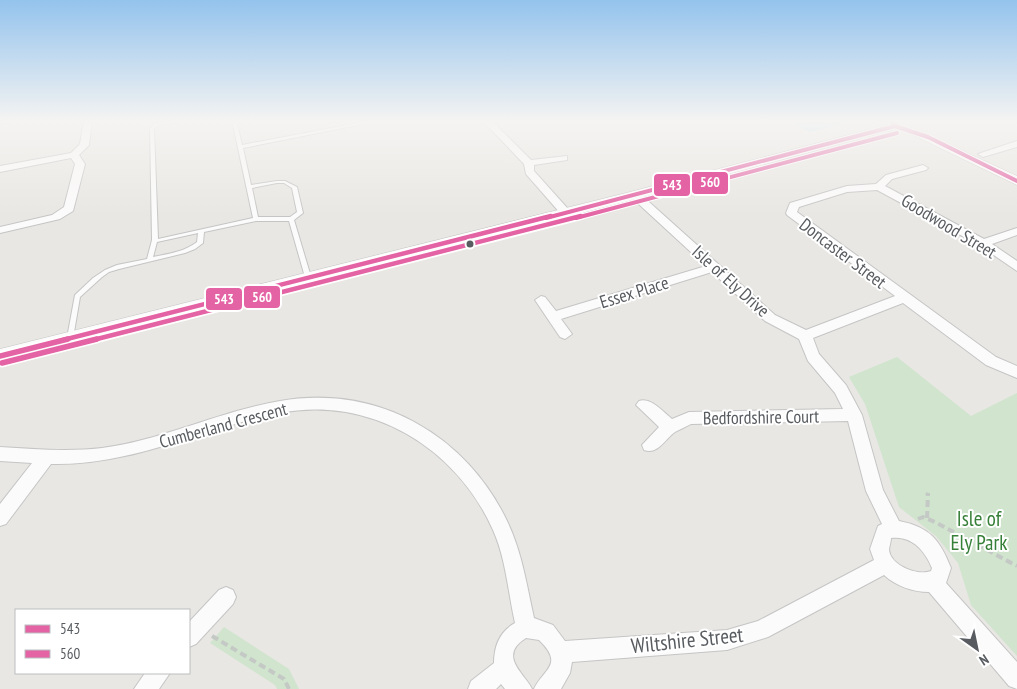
<svg xmlns="http://www.w3.org/2000/svg" width="1017" height="689" font-family="'PT Sans Narrow',sans-serif">
<style>
.green{fill:#d0e4ce}
.water{fill:#b6daf4}
.lines{fill:none;stroke-linecap:round;stroke-linejoin:round}
.service-casing{stroke:#c5c5c5;stroke-width:2}
.minor-casing{stroke:#c5c5c5;stroke-width:2}
.tertiary-casing{stroke:#c5c5c5;stroke-width:1}
.path-far1{stroke:#c4c9c5;stroke-width:2.5;stroke-dasharray:4.5 2.5;stroke-linecap:butt}
.path{stroke:#c4c9c5;stroke-width:4;stroke-dasharray:7 4;stroke-linecap:butt}
.service{fill:#fcfbfb;fill-rule:evenodd}
.minor{fill:#fcfbfb;fill-rule:evenodd}
.tertiary{fill:#fcfbfb;fill-rule:evenodd}
.bus-1-far2-casing{stroke:#fff;stroke-width:6}
.bus-1-far1-casing{stroke:#fff;stroke-width:8}
.bus-1-casing{stroke:#fff;stroke-width:9}
.bus-2-far2-casing{stroke:#fff;stroke-width:6}
.bus-2-far1-casing{stroke:#fff;stroke-width:8}
.bus-2-casing{stroke:#fff;stroke-width:9}
.bus-1-far2{stroke:#e463a4;stroke-width:4}
.bus-1-far1{stroke:#e463a4;stroke-width:4.5}
.bus-1{stroke:#e463a4;stroke-width:5.5}
.bus-2-far2{stroke:#e463a4;stroke-width:4}
.bus-2-far1{stroke:#e463a4;stroke-width:4.5}
.bus-2{stroke:#e463a4;stroke-width:5.5}
.bus-dot{fill:#585c60;stroke:#fff;stroke-width:2}
.labels{text-anchor:middle;dominant-baseline:central;stroke-width:4;stroke-linejoin:round;paint-order:stroke}
.street-label{font-size:18px;fill:#585c60;stroke:#fff}
.near-park-label{font-size:21px;fill:#378039;stroke:#fff}
.near-street-label{font-size:21px;fill:#585c60;stroke:#fff}
.line-badge{stroke:#fff;stroke-width:2}
.badge-label{font-size:14px;text-anchor:middle;font-weight:bold;fill:#fff}
</style>
<rect width="100%" height="100%" fill="#e8e7e3"/>
<!-- green -->
<g class="green">
<polygon points="897,357 971,416 1017,393 1017,656 971,605 958,563 936,536 899,507 865,404 849,377"/>
<polygon points="224,627 289,669 299,689 277,689 275,685 210,643"/>
</g>
<!-- water -->
<polygon class="water" points="787,120 861,120 810,132"/>
<g class="lines">
<defs>
<path id="service" d="M176,120H186L184,121L159,125L154,128L158,239L253,218L232,120H236V121L255,120L237,124L242,145L363,122L362,120H366L368,123L243,148L251,185L277,181H285L297,187L303,213L294,220L311,277L310,278H306L305,277L289,221H256L204,232L203,243L195,249L185,253L119,269L109,272L102,277L80,297L73,338L72,340H68L67,338L75,295L93,278L105,270L117,265L147,259L152,240L150,128L156,123ZM277,183H284L292,188L297,212L290,217H258L252,188ZM198,233L197,242C184,252 168,254 153,257L157,242Z"/>
<g id="minor">
<polygon points="0,120 13,120 0,124"/>
<polygon points="84,120 92,120 89,145 79,155 85,164 73,211 60,219 0,233 0,227 52,215 64,207 75,164 71,158 0,172 0,166 71,153 80,144"/>
<polygon points="482,120 491,120 531,160 567,156 567,160 534,165 534,171 569,210 569,214 561,214 526,174 524,164"/>
<polygon points="1017,141 1017,147 983,157 978,154"/>
<path d="M923,165L928,168L926,170L892,179L885,186L984,239L1017,228V235L992,244L1017,261V271L979,245L877,190L847,192L799,207L797,212L996,357L1017,366V378L986,365L903,303L813,338L819,354L846,385L862,415L883,490L899,521C930,527 940,540 951,568L946,583L1017,662V689L1009,686L929,592C913,592 896,586 884,575L768,637L727,650L572,662L570,673L561,689H534C543,669 565,665 539,640L526,638C497,656 525,674 532,689H505L501,684L496,689H468L471,681L494,663C494,646 500,631 515,623C508,592 506,559 493,530C456,447 370,395 279,413C201,429 132,466 51,464L6,524L0,526V504L32,463L0,461V447C34,449 68,452 102,448C163,440 220,411 280,401C378,384 467,435 508,523C522,553 527,586 534,618L553,625L565,641L727,630L758,621L874,560L870,549L878,526L882,524L866,491L848,421L691,424C686,427 680,429 675,432C665,439 658,455 644,450L642,445L659,427L636,405L639,401C651,397 663,412 672,419L689,412L843,409L835,393L808,361L799,339L765,321L712,272L561,319L572,334L565,339L560,337L535,300L541,296L545,297L556,311L706,266L631,197V193H639L775,315L806,330L895,296L787,215L786,213L790,203L847,186L876,184L886,175ZM891,538C912,535 925,551 932,568L931,571C918,576 891,566 889,550C889,547 891,542 891,538Z"/>
<polygon points="226,587 233,590 236,597 233,604 196,644 189,647 189,622 219,590"/>
<polygon points="145,673 170,673 159,689 134,689"/>
</g>
<g id="tertiary">
<polygon points="895,123 899,124 899,128 640,198 0,363 0,349 630,192"/>
<polygon points="913,128 1017,176 1017,185 909,133 909,129"/>
</g>
</defs>
<!-- service casing -->
<use href="#service" class="service-casing"/>
<!-- minor casing -->
<use href="#minor" class="minor-casing"/>
<!-- tertiary casing -->
<use href="#tertiary" class="tertiary-casing"/>
<!-- path-far1 -->
<polyline class="path-far1" points="926,495 928,493"/>
<!-- path -->
<g class="path">
<polyline points="927,518 928,493"/>
<polyline points="918,519 923,517 935,522 1017,566"/>
<polyline points="212,636 284,679 289,689"/>
</g>
<!-- service -->
<use href="#service" class="service"/>
<!-- minor -->
<use href="#minor" class="minor"/>
<!-- tertiary -->
<use href="#tertiary" class="tertiary"/>
<defs>
<g id="bus-1-far2">
<polyline points="891,120 895,126 928,137 1017,181"/>
<polyline points="546,218 895,126"/>
</g>
<polyline id="bus-1-far1" points="63,340 551,216"/>
<polyline id="bus-1" points="0,356 68,339"/>
<polyline id="bus-2-far2" points="576,218 897,133"/>
<polyline id="bus-2-far1" points="93,340 581,216"/>
<polyline id="bus-2" points="2,363 97,339"/>
</defs>
<!-- bus-1-far2 casing -->
<use href="#bus-1-far2" class="bus-1-far2-casing"/>
<!-- bus-1-far1 casing -->
<use href="#bus-1-far1" class="bus-1-far1-casing"/>
<!-- bus-1 casing -->
<use href="#bus-1" class="bus-1-casing"/>
<!-- bus-2-far2 casing -->
<use href="#bus-2-far2" class="bus-2-far2-casing"/>
<!-- bus-2-far1 casing -->
<use href="#bus-2-far1" class="bus-2-far1-casing"/>
<!-- bus-2 casing -->
<use href="#bus-2" class="bus-2-casing"/>
<!-- bus-1-far2 -->
<use href="#bus-1-far2" class="bus-1-far2"/>
<!-- bus-1-far1 -->
<use href="#bus-1-far1" class="bus-1-far1"/>
<!-- bus-1 -->
<use href="#bus-1" class="bus-1"/>
<!-- bus-2-far2 -->
<use href="#bus-2-far2" class="bus-2-far2"/>
<!-- bus-2-far1 -->
<use href="#bus-2-far1" class="bus-2-far1"/>
<!-- bus-2 -->
<use href="#bus-2" class="bus-2"/>
</g>
<!-- sky -->
<linearGradient id="sky" x2="0" y2="1"><stop stop-color="#94c3ed"/><stop offset="0.56" stop-color="#f5f4f2"/><stop offset="1" stop-color="#f5f4f2" stop-opacity="0"/></linearGradient>
<rect width="1017" height="216" fill="url(#sky)"/>
<!-- markers -->
<circle class="bus-dot" cx="470" cy="244" r="4.5"/>
<g class="labels">
<!-- street labels -->
<g class="street-label">
<text transform="translate(949 226) rotate(31)">Goodwood Street</text>
<text transform="translate(843 253) rotate(37)">Doncaster Street</text>
<text transform="translate(731 281) rotate(42)">Isle of Ely Drive</text>
<text transform="translate(634 292) rotate(-17)">Essex Place</text>
<text transform="translate(761 417) rotate(-1)">Bedfordshire Court</text>
<text transform="translate(223 425) rotate(-15)">Cumberland Crescent</text>
</g>
<!-- near-park labels -->
<g class="near-park-label">
<text x="979" y="518">Isle of<tspan x="979" dy="24">Ely Park</tspan></text>
</g>
<!-- near-street labels -->
<g class="near-street-label">
<text transform="translate(687 640) rotate(-6)">Wiltshire Street</text>
</g>
</g>
<g class="line-badge">
<rect x="691" y="171" width="38" height="24" rx="5" fill="#e463a4"/>
<rect x="653" y="173" width="38" height="24" rx="5" fill="#e463a4"/>
<rect x="243" y="285" width="38" height="24" rx="5" fill="#e463a4"/>
<rect x="205" y="287" width="38" height="24" rx="5" fill="#e463a4"/>
</g>
<g class="badge-label">
<text x="710" y="187">560</text>
<text x="672" y="190">543</text>
<text x="262" y="302">560</text>
<text x="224" y="304">543</text>
</g>
<!-- legend -->
<rect x="15" y="609" width="175" height="65" fill="#ffffff" stroke="#bcbebf"/>
<rect x="25" y="625" width="25" height="8" fill="#e463a4" stroke="#bcbebf"/>
<text x="60" y="634" font-size="15" fill="#585c60">543</text>
<rect x="25" y="650" width="25" height="8" fill="#e463a4" stroke="#bcbebf"/>
<text x="60" y="659" font-size="15" fill="#585c60">560</text>
<!-- north arrow -->
<g transform="translate(977 649) rotate(147)" stroke="#ffffff" stroke-width="4" paint-order="stroke">
<path d="M0-4L9 19L0 12L-9 19Z" fill="#585c60"/>
<text y="-8" font-size="14" font-weight="bold" text-anchor="middle" fill="#585c60">N</text>
</g>
</svg>
